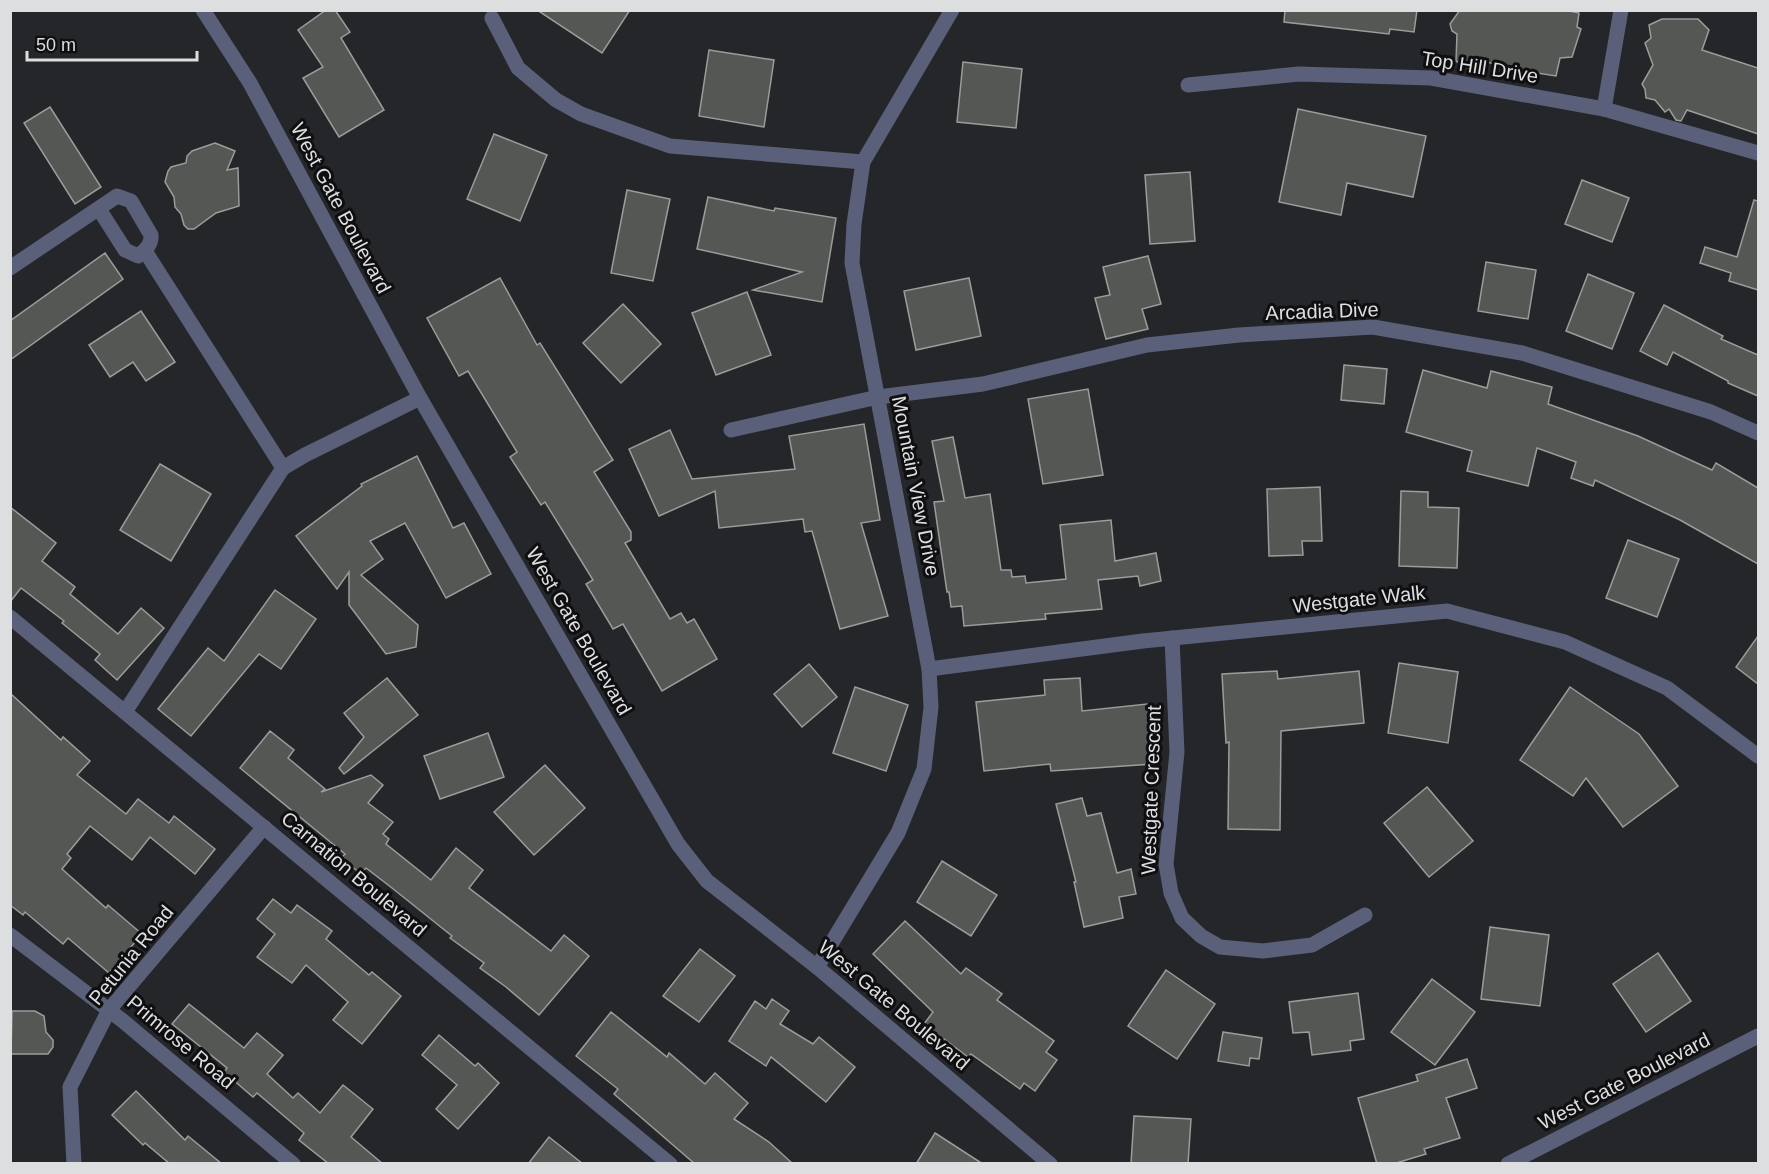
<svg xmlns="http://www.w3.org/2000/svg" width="1769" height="1174" font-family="Arial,sans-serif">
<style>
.building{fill:#545754;stroke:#9a9d9a;stroke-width:1.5}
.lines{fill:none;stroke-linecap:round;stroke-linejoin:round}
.minor{stroke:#5a6079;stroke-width:15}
.labels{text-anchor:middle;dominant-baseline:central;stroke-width:6;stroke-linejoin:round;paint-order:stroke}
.street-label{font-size:20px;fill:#dddedf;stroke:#0f0f11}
</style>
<rect width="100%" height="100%" fill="#252629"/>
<!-- building -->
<g class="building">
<polygon points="326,10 335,10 350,32 341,38 384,110 339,137 303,78 323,67 298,30"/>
<polygon points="537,10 630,10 602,53"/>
<polygon points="1285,10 1417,10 1414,32 1390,29 1389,34 1284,22"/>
<polygon points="1460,10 1564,10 1579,13 1577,27 1581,29 1572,57 1560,58 1556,76 1505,68 1479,59 1467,68 1456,61 1457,34 1452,31 1450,24"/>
<polygon points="1662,19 1698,19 1709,30 1702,50 1758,68 1758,134 1687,110 1681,121 1676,120 1669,109 1665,112 1655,100 1646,98 1645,89 1642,84 1653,65 1645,43 1651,38 1649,25"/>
<polygon points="709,50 774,60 764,127 699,116"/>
<polygon points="963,62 1022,69 1016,128 957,122"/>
<polygon points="50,107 101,187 75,204 24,123"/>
<polygon points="1298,109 1426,136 1413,197 1347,183 1341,215 1279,202"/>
<polygon points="494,134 547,155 520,221 467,199"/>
<polygon points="215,143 235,151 227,170 238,168 239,206 216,213 194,229 188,229 184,225 181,214 175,207 174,197 165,182 168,171 171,167 186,163 187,156 192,151"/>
<polygon points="1190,172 1195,241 1150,244 1145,175"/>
<polygon points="1582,180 1629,198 1612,242 1565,224"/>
<polygon points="627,190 670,199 653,281 611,273"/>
<polygon points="708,197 774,211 775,208 836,218 822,302 753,290 802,272 697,249"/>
<polygon points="1754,200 1758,201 1758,290 1729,281 1731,273 1700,263 1705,247 1737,257"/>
<polygon points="105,253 123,279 10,360 10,321"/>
<polygon points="1148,256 1161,304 1142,309 1148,329 1106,339 1095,298 1110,295 1103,267"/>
<polygon points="1486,262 1536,270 1528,319 1478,311"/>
<polygon points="1588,274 1634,293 1612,349 1566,331"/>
<polygon points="500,278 537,345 540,343 613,460 594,472 631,532 631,540 625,543 670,619 681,613 687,623 694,619 717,659 662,691 623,624 613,629 586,584 593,580 545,502 541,505 510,457 517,452 468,371 459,376 427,318"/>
<polygon points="969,278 981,336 916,350 904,291"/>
<polygon points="747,292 771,355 716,375 692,313"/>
<polygon points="623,304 661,344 621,383 583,343"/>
<polygon points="1664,305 1723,336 1721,339 1758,355 1758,396 1728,383 1728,381 1673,352 1667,365 1640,351"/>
<polygon points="141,311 175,362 146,381 133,362 110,377 89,345"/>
<polygon points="1344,365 1387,369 1384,404 1341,400"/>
<polygon points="1423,370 1487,388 1491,371 1552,387 1548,404 1638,436 1712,470 1716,463 1758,488 1758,564 1680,520 1595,480 1593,486 1571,478 1576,462 1537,448 1528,486 1467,471 1472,451 1406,432"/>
<polygon points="1088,389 1103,475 1043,484 1028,399"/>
<polygon points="864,424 880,520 861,523 888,616 840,629 812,531 805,532 803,519 719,528 715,491 659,516 629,449 670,430 692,479 795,469 789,436"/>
<polygon points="953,437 965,498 990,494 1001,570 1011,570 1012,577 1025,576 1026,583 1066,579 1060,525 1111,520 1115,561 1156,553 1161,581 1140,586 1138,576 1098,580 1102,609 1045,614 1046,619 964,626 962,606 951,607 949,592 947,592 934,502 944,501 932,441"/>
<polygon points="417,456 453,528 464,523 491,574 446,598 405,523 370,541 383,559 361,575 418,625 416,647 386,654 349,605 349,572 337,589 296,536 362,486 361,484"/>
<polygon points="160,464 211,494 171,561 120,530"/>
<polygon points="1320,487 1322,541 1302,541 1303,555 1269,556 1267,489"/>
<polygon points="1401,491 1428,492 1428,507 1459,508 1457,568 1399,566"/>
<polygon points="10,507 56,543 42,561 75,587 70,594 118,634 141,608 164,628 117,680 95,660 100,654 62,623 64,621 21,588 10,602"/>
<polygon points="1628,540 1679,559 1657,617 1606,598"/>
<polygon points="275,590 316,619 281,669 259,654 191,736 158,709 208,648 224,661"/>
<polygon points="1758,636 1758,684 1736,667"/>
<polygon points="1399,663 1458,672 1448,743 1388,733"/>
<polygon points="809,664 837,697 802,727 774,694"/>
<polygon points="1277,671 1278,679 1359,671 1364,723 1281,731 1280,830 1228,829 1229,742 1226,743 1222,674"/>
<polygon points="387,678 418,715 344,774 339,768 364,737 344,713"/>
<polygon points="1080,678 1082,711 1147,704 1153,764 1051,771 1050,764 984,771 976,702 1045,695 1044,680"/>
<polygon points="855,687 908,705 886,771 833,753"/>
<polygon points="1570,687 1639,734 1678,786 1623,827 1586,778 1573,796 1520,760"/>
<polygon points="10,693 61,740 63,737 90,761 77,775 126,814 138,799 169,823 174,816 215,849 195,874 150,837 132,860 90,826 67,854 71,858 62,869 106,908 108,905 142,934 109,973 68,938 63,944 25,912 23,915 10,905"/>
<polygon points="270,731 294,750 288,758 325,789 321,792 371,775 383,785 368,803 393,822 383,834 389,839 386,844 431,880 456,848 483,870 469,888 551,951 564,935 589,956 539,1015 506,987 480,968 484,963 450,938 452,936 392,888 366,868 361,874 341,858 345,854 240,768"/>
<polygon points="488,733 504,777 440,799 424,756"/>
<polygon points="545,765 585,808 534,855 494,812"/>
<polygon points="1427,787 1473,841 1429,877 1384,823"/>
<polygon points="1082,798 1087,816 1101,813 1117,873 1131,869 1136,894 1119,897 1123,918 1084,927 1074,882 1076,882 1056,804"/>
<polygon points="942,861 997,895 971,936 917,902"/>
<polygon points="273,899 291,913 297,905 332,931 326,939 369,975 372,972 401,996 362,1044 333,1020 348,1002 306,965 292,983 257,957 275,934 257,919"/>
<polygon points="905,921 961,974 966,968 1002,994 997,1000 1054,1041 1046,1052 1057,1060 1035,1091 1024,1083 1020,1089 971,1054 968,1057 924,1024 933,1012 873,954"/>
<polygon points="1490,927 1549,935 1540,1006 1481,999"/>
<polygon points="700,949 735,976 699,1022 663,996"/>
<polygon points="1658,953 1691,1001 1646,1032 1613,984"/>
<polygon points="1166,970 1215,1004 1177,1059 1128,1026"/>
<polygon points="1432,979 1475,1012 1435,1065 1391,1032"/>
<polygon points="1358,993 1364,1039 1350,1041 1351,1050 1312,1055 1309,1032 1293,1033 1289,1002"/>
<polygon points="772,999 789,1011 780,1024 813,1044 819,1037 855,1067 826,1102 771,1057 766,1066 729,1041 755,1001 766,1009"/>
<polygon points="189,1004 244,1048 257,1033 283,1055 267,1074 293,1098 298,1093 320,1113 343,1085 373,1109 351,1137 383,1164 329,1164 299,1140 304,1133 257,1093 253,1097 224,1072 227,1068 172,1024"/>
<polygon points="12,1011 35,1011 44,1016 46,1032 53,1040 53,1047 48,1054 11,1054"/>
<polygon points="611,1012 667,1057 669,1053 705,1084 715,1073 748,1103 734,1119 769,1142 793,1164 695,1164 614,1094 618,1089 576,1056"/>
<polygon points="1223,1032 1262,1038 1259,1059 1250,1058 1249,1066 1218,1061"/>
<polygon points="439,1035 475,1066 478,1063 499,1083 458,1129 436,1109 457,1085 422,1055"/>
<polygon points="1467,1059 1477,1088 1446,1098 1460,1138 1424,1149 1426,1154 1393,1164 1377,1164 1358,1098 1418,1081 1416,1075"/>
<polygon points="136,1091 185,1140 188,1136 222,1164 170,1164 145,1143 143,1145 112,1115"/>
<polygon points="1134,1116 1191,1119 1188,1164 1131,1164"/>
<polygon points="935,1133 983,1164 916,1164"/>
<polygon points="549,1137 583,1164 528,1164"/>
</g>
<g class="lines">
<!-- minor -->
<g class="minor">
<polyline points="203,10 250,83 420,398 678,844 707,881 817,967 1050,1164"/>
<polyline points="492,18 518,68 556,100 581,114 670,146 863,162"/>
<polyline points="1188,85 1299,74 1431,78 1604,109 1758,153"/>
<polyline points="1604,109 1621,10"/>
<polyline points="145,251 283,468"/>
<path d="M10,268L117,196L131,201L151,235C152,245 145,250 138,256L125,250L99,209"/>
<polyline points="731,430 878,397 983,384 1147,345 1239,335 1373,327 1522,353 1711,412 1758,433"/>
<polyline points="10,617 670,1164"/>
<polyline points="1172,638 1177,752 1166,864 1171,893 1182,918 1201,936 1220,947 1263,951 1312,945 1365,915"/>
<polyline points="929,669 1143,641 1447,611 1565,642 1667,688 1758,756"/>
<polyline points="125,712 283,468 305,455 420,398"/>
<polyline points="10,935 123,1021 293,1164"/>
<polyline points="817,967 898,833 924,769 931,707 929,669 852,263 854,224 863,162 952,10"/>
<polyline points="74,1164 70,1087 109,1010 264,827"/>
<polyline points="1508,1164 1758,1036"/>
</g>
</g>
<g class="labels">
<!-- street labels -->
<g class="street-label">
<text transform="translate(1480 67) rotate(9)">Top Hill Drive</text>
<text transform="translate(341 208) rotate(62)">West Gate Boulevard</text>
<text transform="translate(1322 311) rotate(-2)">Arcadia Dive</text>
<text transform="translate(916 486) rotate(79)">Mountain View Drive</text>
<text transform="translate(1359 599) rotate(-6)">Westgate Walk</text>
<text transform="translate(579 631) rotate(60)">West Gate Boulevard</text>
<text transform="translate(1151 790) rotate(-88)">Westgate Crescent</text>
<text transform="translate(354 874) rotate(40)">Carnation Boulevard</text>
<text transform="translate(131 955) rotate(-51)">Petunia Road</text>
<text transform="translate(894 1005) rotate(40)">West Gate Boulevard</text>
<text transform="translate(181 1042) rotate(40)">Primrose Road</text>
<text transform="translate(1624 1081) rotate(-27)">West Gate Boulevard</text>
</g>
</g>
<!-- border -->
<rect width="1769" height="1174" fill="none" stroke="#dddedf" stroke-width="24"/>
<!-- scale -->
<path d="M27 51v9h170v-9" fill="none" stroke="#dddedf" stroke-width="3"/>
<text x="36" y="51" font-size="18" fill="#dddedf" stroke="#0f0f11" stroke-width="4.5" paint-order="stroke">50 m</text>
</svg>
